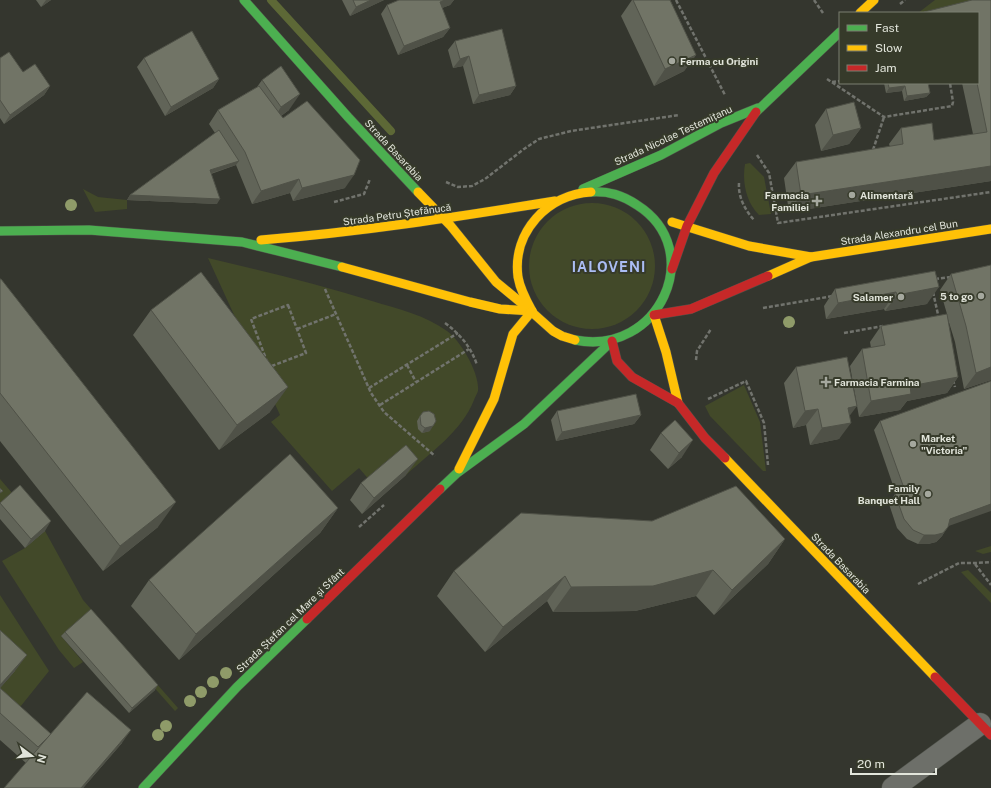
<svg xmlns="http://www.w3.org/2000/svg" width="991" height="788" font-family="'Public Sans',sans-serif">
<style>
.green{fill:#424929}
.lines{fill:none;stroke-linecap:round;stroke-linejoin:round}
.stream{stroke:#5d6836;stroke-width:8}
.street-casing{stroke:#4f524a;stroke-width:23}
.fast-casing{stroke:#4f524a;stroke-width:10}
.slow-casing{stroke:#4f524a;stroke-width:10}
.jam-casing{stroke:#4f524a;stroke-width:10}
.path{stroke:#71736d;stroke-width:2.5;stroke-dasharray:4 2;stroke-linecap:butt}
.street{stroke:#6d6f69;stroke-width:22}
.fast{stroke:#4caf50;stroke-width:9}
.slow{stroke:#ffc107;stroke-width:9}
.jam{stroke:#c62828;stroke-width:9}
.tree{fill:#8f9b69}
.wall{fill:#616458}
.shaded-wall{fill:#4f5147}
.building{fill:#717466;stroke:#4f5147}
.poi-dot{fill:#a5a89e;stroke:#363a2a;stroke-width:1.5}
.labels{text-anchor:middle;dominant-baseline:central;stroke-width:4;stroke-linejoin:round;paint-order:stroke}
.poi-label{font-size:10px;font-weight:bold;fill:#e2e5db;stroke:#363a2a;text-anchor:start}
.street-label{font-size:10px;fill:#e2e5db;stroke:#363a2a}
.district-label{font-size:14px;font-weight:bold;letter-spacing:1px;fill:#abbdf4;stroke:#363a2a}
</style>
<rect width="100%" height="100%" fill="#34362e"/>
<!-- green -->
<g class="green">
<polygon points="935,0 987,0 974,13 918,13"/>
<path d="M750,163L764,177L771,214L759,215C746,202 742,182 745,164Z"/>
<polygon points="83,189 98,197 127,200 127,209 95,212"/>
<circle cx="592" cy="266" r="63"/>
<path d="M208,258C263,271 318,284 372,301C398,309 425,315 447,331C461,341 480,374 478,391C477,394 475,397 474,400C462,431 430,453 406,475L394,462L371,482L359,468L332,491L271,422L280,415Z"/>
<polygon points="744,385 760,422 766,471 763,471 710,416 705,406"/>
<polygon points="0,479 13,494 0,506"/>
<polygon points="45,531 83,600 178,708 175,711 88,613 61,636 83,662 74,668 59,650 2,561 25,548"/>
<polygon points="991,546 991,552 983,554 975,551"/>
<polygon points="968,570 991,593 991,603 961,572"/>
<polygon points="0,595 49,671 8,722 0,688 15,671 0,657"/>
</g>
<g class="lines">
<!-- stream -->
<polyline class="stream" points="271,0 391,131"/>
<defs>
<polyline id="street" points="893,788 980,724"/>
<g id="fast">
<polyline points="244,0 348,117 418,192"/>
<polyline points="756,112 840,32"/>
<polyline points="583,189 661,155 721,123 758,108"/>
<polyline points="0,231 89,230 242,242 342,267"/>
<path d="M575,340C659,357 708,250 637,205C622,195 609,191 591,192"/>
<polyline points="440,489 457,473 524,424 612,341"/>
<polyline points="143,788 237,687 307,619"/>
</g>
<g id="slow">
<polyline points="860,13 874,0"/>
<polyline points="418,192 450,225 496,282 525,306 553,331 562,336 575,340"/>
<polyline points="672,222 749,246 811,257"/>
<path d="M261,240C360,232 457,217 555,201"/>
<polyline points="342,267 470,302 500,309 532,311"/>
<polyline points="768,276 811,257 991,229"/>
<path d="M532,311C526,300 520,289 518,277C512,232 548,194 591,192"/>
<polyline points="654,315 666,352 678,403"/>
<polyline points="725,458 935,677"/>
<polyline points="459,469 494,399 513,334 532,311"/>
</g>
<g id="jam">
<polyline points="672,269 687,226 714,173 756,112"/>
<polyline points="654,315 691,309 768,276"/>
<polyline points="612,341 617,361 632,377 678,403 705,438 725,458"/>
<polyline points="307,619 440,489"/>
<polyline points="935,677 991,735"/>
</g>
</defs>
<!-- street casing -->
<use href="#street" class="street-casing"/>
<!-- fast casing -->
<use href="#fast" class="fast-casing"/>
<!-- slow casing -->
<use href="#slow" class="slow-casing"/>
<!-- jam casing -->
<use href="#jam" class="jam-casing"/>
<!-- path -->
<g class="path">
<polyline points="676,0 725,95"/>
<polyline points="814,0 823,13"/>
<polyline points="900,4 905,0"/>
<polyline points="827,79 884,117 952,106 953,102 950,83"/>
<polyline points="832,82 840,81"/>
<polyline points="873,150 884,117"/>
<polyline points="757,155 769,173 778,223 991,192"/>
<polyline points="446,182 458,187 472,186 485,179 524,149 539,139 571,131 679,115"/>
<path d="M739,183C738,197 745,210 754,220"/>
<polyline points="334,202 364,194 370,179"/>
<polyline points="935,279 951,277"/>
<polyline points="325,289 371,393 384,412 435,456"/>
<polyline points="933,292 939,319"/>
<polygon points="288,305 306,353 269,367 251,319"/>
<polyline points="763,308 833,296"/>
<path d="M445,323C460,334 471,347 477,365"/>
<polyline points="297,329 336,314"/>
<polyline points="844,333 883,326"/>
<polyline points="696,360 697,351 711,329"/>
<polyline points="407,365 416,382"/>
<polyline points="953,380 955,387"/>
<polyline points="369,388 458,333"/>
<polyline points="708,399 746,381 764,423 768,465"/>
<polyline points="380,405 469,349"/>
<polyline points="359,527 384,505"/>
<polyline points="975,564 991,585"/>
<polyline points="918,584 959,563 975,563 991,562"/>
</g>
<!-- street -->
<use href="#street" class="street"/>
<!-- fast -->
<use href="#fast" class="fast"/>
<!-- slow -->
<use href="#slow" class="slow"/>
<!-- jam -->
<use href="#jam" class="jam"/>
</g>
<!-- trees -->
<g class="tree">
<circle cx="71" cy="205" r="6"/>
<circle cx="789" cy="322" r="6"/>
<circle cx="226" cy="673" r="6"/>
<circle cx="213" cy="682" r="6"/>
<circle cx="201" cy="692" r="6"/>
<circle cx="190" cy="701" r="6"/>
<circle cx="166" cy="726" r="6"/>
<circle cx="158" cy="735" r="6"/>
</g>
<!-- wall -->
<g class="wall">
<polygon points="36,0 51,0 41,7"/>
<polygon points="342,0 384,0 350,16"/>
<polygon points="399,0 454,0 450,5 442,8 450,28 443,37 398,55 381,14 387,5"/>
<polygon points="632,0 670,0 696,55 684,71 654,86 621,16"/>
<polygon points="991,0 991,181 789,212 784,178 796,162 890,147 889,144 901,128 934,140 973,134 962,83 978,83 978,13 923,13 924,12"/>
<polygon points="455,41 516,86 510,95 473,104 463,66 453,68 448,50"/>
<polygon points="0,58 23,72 50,86 44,95 4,124 0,118"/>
<polygon points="144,58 219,79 213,88 165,116 137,67"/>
<polygon points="262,80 289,110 281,116 345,188 293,201 290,193 252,204 236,165 211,174 217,204 127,200 130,195 215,133 209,124 218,110 257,87"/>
<polygon points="884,83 928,83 930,93 926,97 904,101 902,91 886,93"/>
<polygon points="826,109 861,128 849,144 821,151 815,125"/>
<polygon points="991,265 991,380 964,389 955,342 947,316 958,377 947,393 907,401 900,410 859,417 850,366 862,349 871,348 870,342 881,326 947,314 940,290 951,274"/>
<polygon points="935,271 927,304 885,311 884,309 826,319 824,306 835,289"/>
<polygon points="0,279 158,527 103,571 0,441"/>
<polygon points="151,310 270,412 219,450 133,335"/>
<polygon points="796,367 850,416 839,439 810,445 806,425 793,428 784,383"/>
<polygon points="557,411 641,415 634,424 556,441 551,420"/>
<polygon points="420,416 430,431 422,433 418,429 417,421"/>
<polygon points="675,420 682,457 668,469 650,450 661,433"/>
<polygon points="880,421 948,526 942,536 936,542 928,544 918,544 907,539 897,528 889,504 895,494 896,494 874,430"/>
<polygon points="406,475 362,514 350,500 361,483"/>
<polygon points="0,502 45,531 25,548 0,519"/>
<polygon points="338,508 320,533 179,660 131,606 149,580"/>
<polygon points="785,539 768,564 714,615 696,596 635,611 553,612 547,601 485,652 437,596 454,571"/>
<polygon points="0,630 15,671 0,688 51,734 122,743 83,788 4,788 26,763 0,740"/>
<polygon points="65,632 155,690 129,713 61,636"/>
</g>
<!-- shaded-wall -->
<g class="shaded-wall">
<polygon points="46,0 51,0 41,7"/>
<polygon points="371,0 384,0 350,16 356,7"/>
<polygon points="445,0 454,0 450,5 434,11 440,2"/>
<polygon points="450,28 443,37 398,55 404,46"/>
<polygon points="696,55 684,71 654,86 665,69"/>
<polygon points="469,56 463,66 453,68 460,59"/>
<polygon points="219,79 213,88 165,116 171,107"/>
<polygon points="50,86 44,95 4,124 10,115"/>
<polygon points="516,86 510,95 473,104 479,95"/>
<polygon points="905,86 902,91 886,93 889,88"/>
<polygon points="930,93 926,97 904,101 907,96"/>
<polygon points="300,94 289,110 270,124 281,107"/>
<polygon points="861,128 849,144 821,151 833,135"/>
<polygon points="239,161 236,165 206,175 210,170"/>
<polygon points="991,166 991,181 789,212 801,195"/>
<polygon points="354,175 345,188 293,201 302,188"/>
<polygon points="299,179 290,193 252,204 261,191"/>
<polygon points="130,195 220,199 217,204 127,200"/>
<polygon points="939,287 927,304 885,311 897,295"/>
<polygon points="896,292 884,309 826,319 838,303"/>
<polygon points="991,367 991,380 964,389 976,373"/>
<polygon points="958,377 947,393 907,401 900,410 859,417 871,401 910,386"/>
<polygon points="288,387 270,412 219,450 237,425"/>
<polygon points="857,406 845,422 848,408"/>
<polygon points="818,409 806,425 793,428 805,411"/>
<polygon points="641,415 634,424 556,441 562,432"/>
<polygon points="851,423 839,439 810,445 822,428"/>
<polygon points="433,426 430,431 422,433 425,428"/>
<polygon points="693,440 682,457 668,469 679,453"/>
<polygon points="418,459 406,475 362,514 374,498"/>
<polygon points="176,502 158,527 103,571 120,546"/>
<polygon points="991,504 991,511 943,528 950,519"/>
<polygon points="338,508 320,533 179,660 196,634"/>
<polygon points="51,521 45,531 25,548 31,539"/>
<polygon points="948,527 942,536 936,542 928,544 918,544 924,535"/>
<polygon points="785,539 768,564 714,615 732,590"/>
<polygon points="713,570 696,596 635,611 553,612 571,587"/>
<polygon points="565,576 547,601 485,652 503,627"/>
<polygon points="27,655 15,671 0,688 0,685"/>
<polygon points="158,685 155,690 129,713 132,708"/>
<polygon points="131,730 122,743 83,788 81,788"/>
</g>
<!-- building -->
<g class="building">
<polygon points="353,0 371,0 356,7"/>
<polygon points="399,0 445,0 440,2 450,28 404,46 387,5"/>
<polygon points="633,0 670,0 696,55 665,69"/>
<polygon points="972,0 991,0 991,166 801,195 796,162 903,144 901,128 932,123 934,140 987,132 977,83 978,83 978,13 924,13 924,12"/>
<polygon points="502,29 516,86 479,95 469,56 460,59 455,41"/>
<polygon points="192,31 219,79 171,107 144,58"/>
<polygon points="9,52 23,72 35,64 50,86 10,115 0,100 0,58"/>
<polygon points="281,66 300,94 281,107 262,80"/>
<polygon points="888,83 928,83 930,93 907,96 905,86 889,88"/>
<polygon points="259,86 283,118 307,101 360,160 354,175 302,188 299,179 261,191 245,152 218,110"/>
<polygon points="854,102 861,128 833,135 826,109"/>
<polygon points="219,130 239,161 210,170 220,199 130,195"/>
<polygon points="991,265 991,367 976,373 966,326 951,274"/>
<polygon points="935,271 939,287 897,295 896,292 838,303 835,289"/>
<polygon points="201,272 288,387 237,425 151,310"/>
<polygon points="0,279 1,279 176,502 120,546 0,393"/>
<polygon points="947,314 958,377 910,386 911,394 871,401 862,349 885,345 881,326"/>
<polygon points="847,357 857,406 848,408 851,423 822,428 818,409 805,411 796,367"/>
<polygon points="991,381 991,504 950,519 948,527 943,533 935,535 924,535 913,530 904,519 895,494 905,491 880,421"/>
<polygon points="636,394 641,415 562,432 557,411"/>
<polygon points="429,411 434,414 436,421 433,426 425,428 421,425 420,416 423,412"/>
<polygon points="675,420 693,440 679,453 661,433"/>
<polygon points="406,445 418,459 374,498 361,483"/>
<polygon points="290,454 338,508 196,634 149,580"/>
<polygon points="20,485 51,521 31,539 0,503"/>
<polygon points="736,486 785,539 732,590 713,570 653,586 571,587 565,576 503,627 454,571 521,513 652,521"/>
<polygon points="0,488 3,491 0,493"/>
<polygon points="91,609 158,685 132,708 65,632"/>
<polygon points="0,630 27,655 0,685"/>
<polygon points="0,688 51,734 38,747 0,713"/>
<polygon points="87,692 131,730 81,788 4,788"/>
</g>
<!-- markers -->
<g class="poi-dot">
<circle cx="672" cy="61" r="4"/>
<circle cx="852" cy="195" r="4"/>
<path d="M815 195h4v4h4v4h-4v4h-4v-4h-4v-4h4z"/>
<circle cx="981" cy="296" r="4"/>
<circle cx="901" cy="297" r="4"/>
<path d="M824 376h4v4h4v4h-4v4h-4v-4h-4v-4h4z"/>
<circle cx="913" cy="444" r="4"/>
<circle cx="928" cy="494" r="4"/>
</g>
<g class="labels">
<!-- poi labels -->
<g class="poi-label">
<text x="680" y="61">Ferma cu Origini</text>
<text x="809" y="195" text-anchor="end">Farmacia<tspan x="809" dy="12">Familiei</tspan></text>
<text x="860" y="195">Alimentară</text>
<text x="973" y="296" text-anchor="end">5 to go</text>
<text x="893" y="297" text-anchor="end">Salamer</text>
<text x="834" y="382">Farmacia Farmina</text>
<text x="921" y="438">Market<tspan x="921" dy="12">"Victoria"</tspan></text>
<text x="920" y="488" text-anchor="end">Family<tspan x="920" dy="12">Banquet Hall</tspan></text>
</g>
<!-- street labels -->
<g class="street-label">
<text transform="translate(673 135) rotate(-25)">Strada Nicolae Testemițanu</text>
<text transform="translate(394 150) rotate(47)">Strada Basarabia</text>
<text transform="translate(397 214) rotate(-8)">Strada Petru Ștefănucă</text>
<text transform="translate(899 232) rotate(-9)">Strada Alexandru cel Bun</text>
<text transform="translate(841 563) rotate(46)">Strada Basarabia</text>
<text transform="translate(290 620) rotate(-44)">Strada Ștefan cel Mare și Sfânt</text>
</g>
<!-- district labels -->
<g class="district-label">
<text x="609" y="267">IALOVENI</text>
</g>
</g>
<!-- legend -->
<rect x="839" y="12" width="140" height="72" fill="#363a2a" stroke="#7b7e71"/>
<rect x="847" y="25" width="20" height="6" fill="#4caf50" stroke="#7b7e71"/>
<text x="875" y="32" font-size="12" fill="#e2e5db">Fast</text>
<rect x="847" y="45" width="20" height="6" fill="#ffc107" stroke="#7b7e71"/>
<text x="875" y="52" font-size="12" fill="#e2e5db">Slow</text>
<rect x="847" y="65" width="20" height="6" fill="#c62828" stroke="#7b7e71"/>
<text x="875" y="72" font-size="12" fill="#e2e5db">Jam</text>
<!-- north arrow -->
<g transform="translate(32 756) rotate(106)" stroke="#363a2a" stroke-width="3" paint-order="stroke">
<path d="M0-3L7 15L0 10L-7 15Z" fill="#e2e5db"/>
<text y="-6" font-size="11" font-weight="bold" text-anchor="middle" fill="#e2e5db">N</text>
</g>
<!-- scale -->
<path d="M851 768v6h85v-6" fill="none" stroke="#e2e5db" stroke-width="2"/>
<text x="857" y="768" font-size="12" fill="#e2e5db" stroke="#363a2a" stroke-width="3" paint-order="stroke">20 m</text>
</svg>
